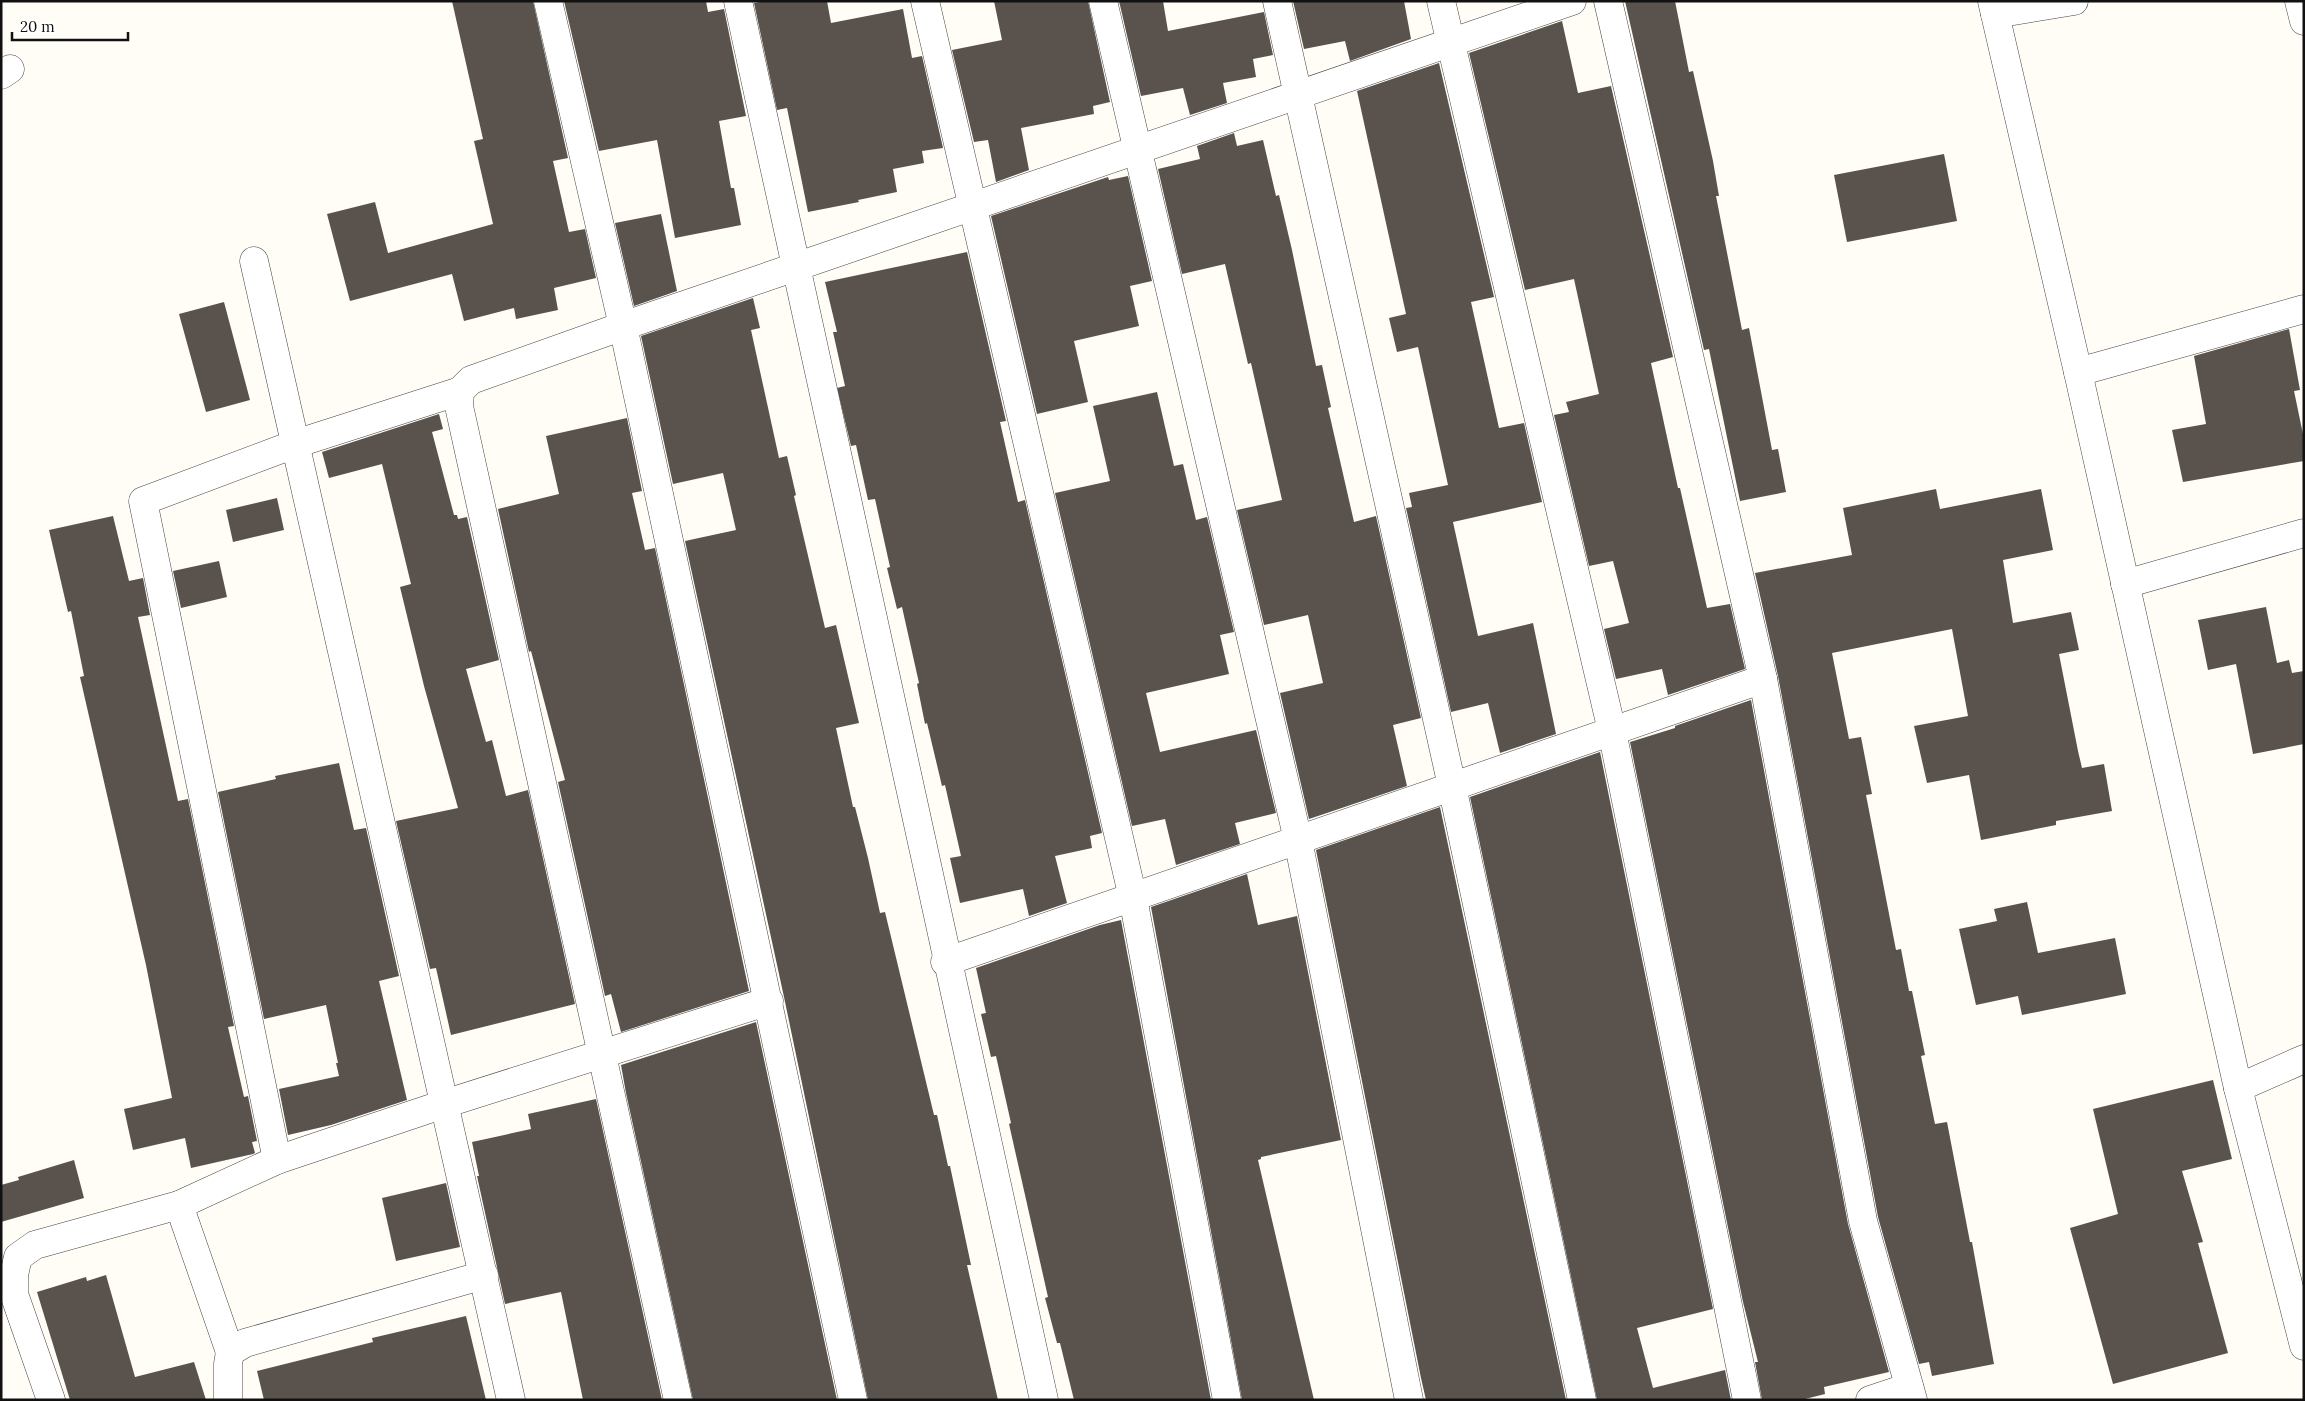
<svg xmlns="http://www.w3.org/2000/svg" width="2305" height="1401" font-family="Lora,serif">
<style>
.building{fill:#5a524d}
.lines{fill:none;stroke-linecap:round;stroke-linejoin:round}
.minor-casing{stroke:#444;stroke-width:29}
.minor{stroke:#fff;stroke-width:28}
</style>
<rect width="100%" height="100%" fill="#fffdf5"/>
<!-- building -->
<g class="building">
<polygon points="452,1 533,1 568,158 553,161 569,232 585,229 596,278 554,288 558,310 516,319 514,308 464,321 452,274 350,301 327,214 375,202 388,253 493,224 474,141 483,139"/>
<polygon points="564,1 706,1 708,12 724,9 746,116 719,121 731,188 734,188 741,225 675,238 657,140 599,151"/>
<polygon points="766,1 827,1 831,23 903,9 912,58 922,56 943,148 922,151 924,163 893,169 897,192 858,200 859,202 808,212 787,108 777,110 754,3"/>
<polygon points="994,1 1088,1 1110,102 1093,106 1094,114 1021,128 1029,170 996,182 988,140 974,142 952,50 1002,40"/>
<polygon points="1119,1 1163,1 1168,31 1264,12 1273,55 1253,59 1256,77 1223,83 1227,103 1190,115 1183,88 1141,96"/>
<polygon points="1293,1 1404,1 1411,39 1350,61 1345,41 1304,49"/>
<polygon points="1625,1 1675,1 1689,72 1693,71 1713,161 1719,196 1716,196 1742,330 1749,328 1772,450 1778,449 1786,492 1740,501 1709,349 1704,350"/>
<polygon points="1562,21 1578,93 1611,86 1673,357 1651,363 1678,488 1680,488 1707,608 1730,604 1745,669 1668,695 1662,669 1616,679 1604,629 1629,623 1613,561 1589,566 1554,415 1569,412 1566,402 1599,394 1574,279 1525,290 1469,53"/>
<polygon points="1439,63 1494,297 1471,302 1499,428 1524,423 1542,502 1453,522 1478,636 1533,623 1556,734 1500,753 1488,703 1451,712 1406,508 1412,507 1409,493 1448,485 1418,347 1397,352 1389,318 1406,314 1357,91"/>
<polygon points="1234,133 1237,146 1263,140 1276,196 1279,195 1292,250 1316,366 1322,365 1331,407 1328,408 1354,522 1376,516 1421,718 1393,725 1407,786 1309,819 1280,693 1323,683 1308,615 1264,625 1237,510 1282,500 1251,363 1248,364 1225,264 1182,274 1158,169 1200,159 1197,146"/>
<polygon points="1944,154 1957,221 1847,242 1834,175"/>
<polygon points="1128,176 1152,281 1130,286 1139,326 1074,341 1088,402 1037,414 991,216 1108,177 1109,180"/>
<polygon points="661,214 677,291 634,306 615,223"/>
<polygon points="967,252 1006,421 1000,422 1018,502 1025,500 1102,833 1090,836 1092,848 1055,856 1067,903 1029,916 1023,889 960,903 950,858 961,856 945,785 942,786 927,723 925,724 917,684 919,683 902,607 897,609 887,568 890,567 875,499 868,500 856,445 851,446 837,388 845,386 833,332 837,332 825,282"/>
<polygon points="753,298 760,328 751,330 779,458 787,456 796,495 794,496 825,628 836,625 859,723 836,728 853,807 855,807 868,858 880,913 885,912 934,1115 937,1115 948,1166 950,1166 971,1265 967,1265 998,1400 868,1400 784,997 685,541 736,530 723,473 673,484 641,336"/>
<polygon points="224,302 250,400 206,412 179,314"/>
<polygon points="2289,329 2300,390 2294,391 2304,439 2304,461 2183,482 2172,430 2206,424 2194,356"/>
<polygon points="1157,392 1174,466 1183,464 1196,520 1207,517 1234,632 1220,635 1229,674 1146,693 1160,752 1256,730 1276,813 1235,823 1240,844 1176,865 1165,819 1132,826 1055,493 1110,481 1093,406"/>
<polygon points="439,414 443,429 432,432 454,515 457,515 458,519 467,517 499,660 466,669 486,742 492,740 506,796 528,790 575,1004 451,1035 436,968 430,969 396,821 458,808 424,686 400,587 411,584 382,464 329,478 322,452"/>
<polygon points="627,418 642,491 632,493 645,550 655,548 749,991 621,1032 611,994 605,996 558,782 565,780 531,651 529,652 498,509 559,494 546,436"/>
<polygon points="1936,489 1940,509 2041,489 2053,550 2003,560 2013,623 2071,612 2079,650 2059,654 2078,751 2082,768 2104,764 2112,811 2056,821 2056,825 1981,840 1969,775 1927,783 1914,726 1968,716 1952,629 1832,653 1849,739 1861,737 1872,794 1866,795 1896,950 1901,949 1909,991 1912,991 1925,1055 1921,1056 1935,1124 1947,1122 1970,1242 1972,1242 1994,1364 1932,1376 1929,1362 1919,1364 1878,1217 1778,676 1755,573 1852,555 1843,508"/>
<polygon points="277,498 284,530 233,542 226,510"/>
<polygon points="113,516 129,581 143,578 150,615 138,617 178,801 188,799 234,1026 228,1027 244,1097 248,1096 257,1141 252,1142 255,1153 253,1154 191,1168 185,1138 133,1150 124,1109 172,1098 146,965 80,677 84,676 71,611 68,612 49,530"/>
<polygon points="219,561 227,597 181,608 173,571"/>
<polygon points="2266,607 2277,663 2289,660 2292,673 2304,671 2304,744 2253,754 2236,664 2208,670 2198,620"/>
<polygon points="1751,700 1848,1224 1889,1372 1824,1387 1825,1394 1801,1400 1762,1400 1755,1362 1758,1362 1743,1302 1630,742 1675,728 1675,726"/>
<polygon points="1600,752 1713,1309 1637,1328 1653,1388 1725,1370 1731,1400 1597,1400 1470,797"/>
<polygon points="339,763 354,830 366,828 399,976 379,981 407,1100 331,1125 288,1135 279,1089 339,1076 336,1063 338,1063 326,1005 264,1019 218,792 276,779 275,776"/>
<polygon points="1440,807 1566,1400 1426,1400 1421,1378 1316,850"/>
<polygon points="1247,874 1258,925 1297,916 1341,1140 1261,1157 1261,1159 1258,1160 1314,1400 1242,1400 1151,907"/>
<polygon points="2027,902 2038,953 2115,938 2126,994 2022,1015 2018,996 1976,1005 1959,929 1997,921 1994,909"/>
<polygon points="1121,920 1211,1400 1074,1400 1060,1343 1057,1343 1045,1298 1048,1297 1009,1124 1011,1123 996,1056 991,1057 981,1014 986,1013 976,968 1100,925"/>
<polygon points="756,1022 837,1400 693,1400 626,1093 621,1065"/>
<polygon points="2213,1080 2232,1159 2182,1171 2203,1242 2198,1243 2228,1353 2113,1384 2070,1228 2118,1214 2093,1109"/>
<polygon points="596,1099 662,1400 583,1400 561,1292 505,1304 477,1176 479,1176 472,1142 531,1129 528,1114"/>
<polygon points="74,1160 84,1198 1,1222 1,1185 19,1180 18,1177"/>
<polygon points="446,1183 460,1247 396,1261 382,1198"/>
<polygon points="106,1275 135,1377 194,1362 206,1400 70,1400 37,1292 86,1277 87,1281"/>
<polygon points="466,1316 486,1400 264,1400 257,1371 373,1342 372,1338"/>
</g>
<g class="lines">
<defs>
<g id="minor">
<polyline points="548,1 623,326 853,1400"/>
<path d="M738,1C836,468 939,934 1044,1400"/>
<polyline points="925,1 1133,898 1227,1400"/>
<polyline points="1103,1 1298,840 1409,1400"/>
<polyline points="1277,1 1452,786 1582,1400"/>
<polyline points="1441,1 1612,731 1747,1400"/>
<polyline points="1608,1 1763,679 1863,1221 1913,1400"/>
<polyline points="1992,1 2078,372 2238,1088"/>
<polyline points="2299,1 2304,21"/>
<polyline points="1995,14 2074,1"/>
<polyline points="1,75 10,69"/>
<polyline points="254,261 511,1400"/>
<polyline points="2078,372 2304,309"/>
<polyline points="2125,584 2304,533"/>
<polyline points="945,962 1763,679"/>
<polyline points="2304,1059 2238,1088 2304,1346"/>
<polyline points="277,1160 143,501 295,444 460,391"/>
<polyline points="179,1205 230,1352"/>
<polyline points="51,1400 14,1294 14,1275 18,1257 35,1245 179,1205 277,1160 444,1104 769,1001"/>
<polyline points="228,1400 228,1364 230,1352 245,1343 484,1275"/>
<polyline points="678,1400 459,406 460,391 471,380 623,326 1572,1"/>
<polyline points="1870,1400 1909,1387"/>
</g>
</defs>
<!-- minor casing -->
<use href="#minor" class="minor-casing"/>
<!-- minor -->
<use href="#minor" class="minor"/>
</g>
<!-- border -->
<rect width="2305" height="1401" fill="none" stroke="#111111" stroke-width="5"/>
<!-- scale -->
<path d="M12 32v8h116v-8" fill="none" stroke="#111111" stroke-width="2.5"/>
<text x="20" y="32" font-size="15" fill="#111111" stroke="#ffffff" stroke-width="4" paint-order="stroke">20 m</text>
</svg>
